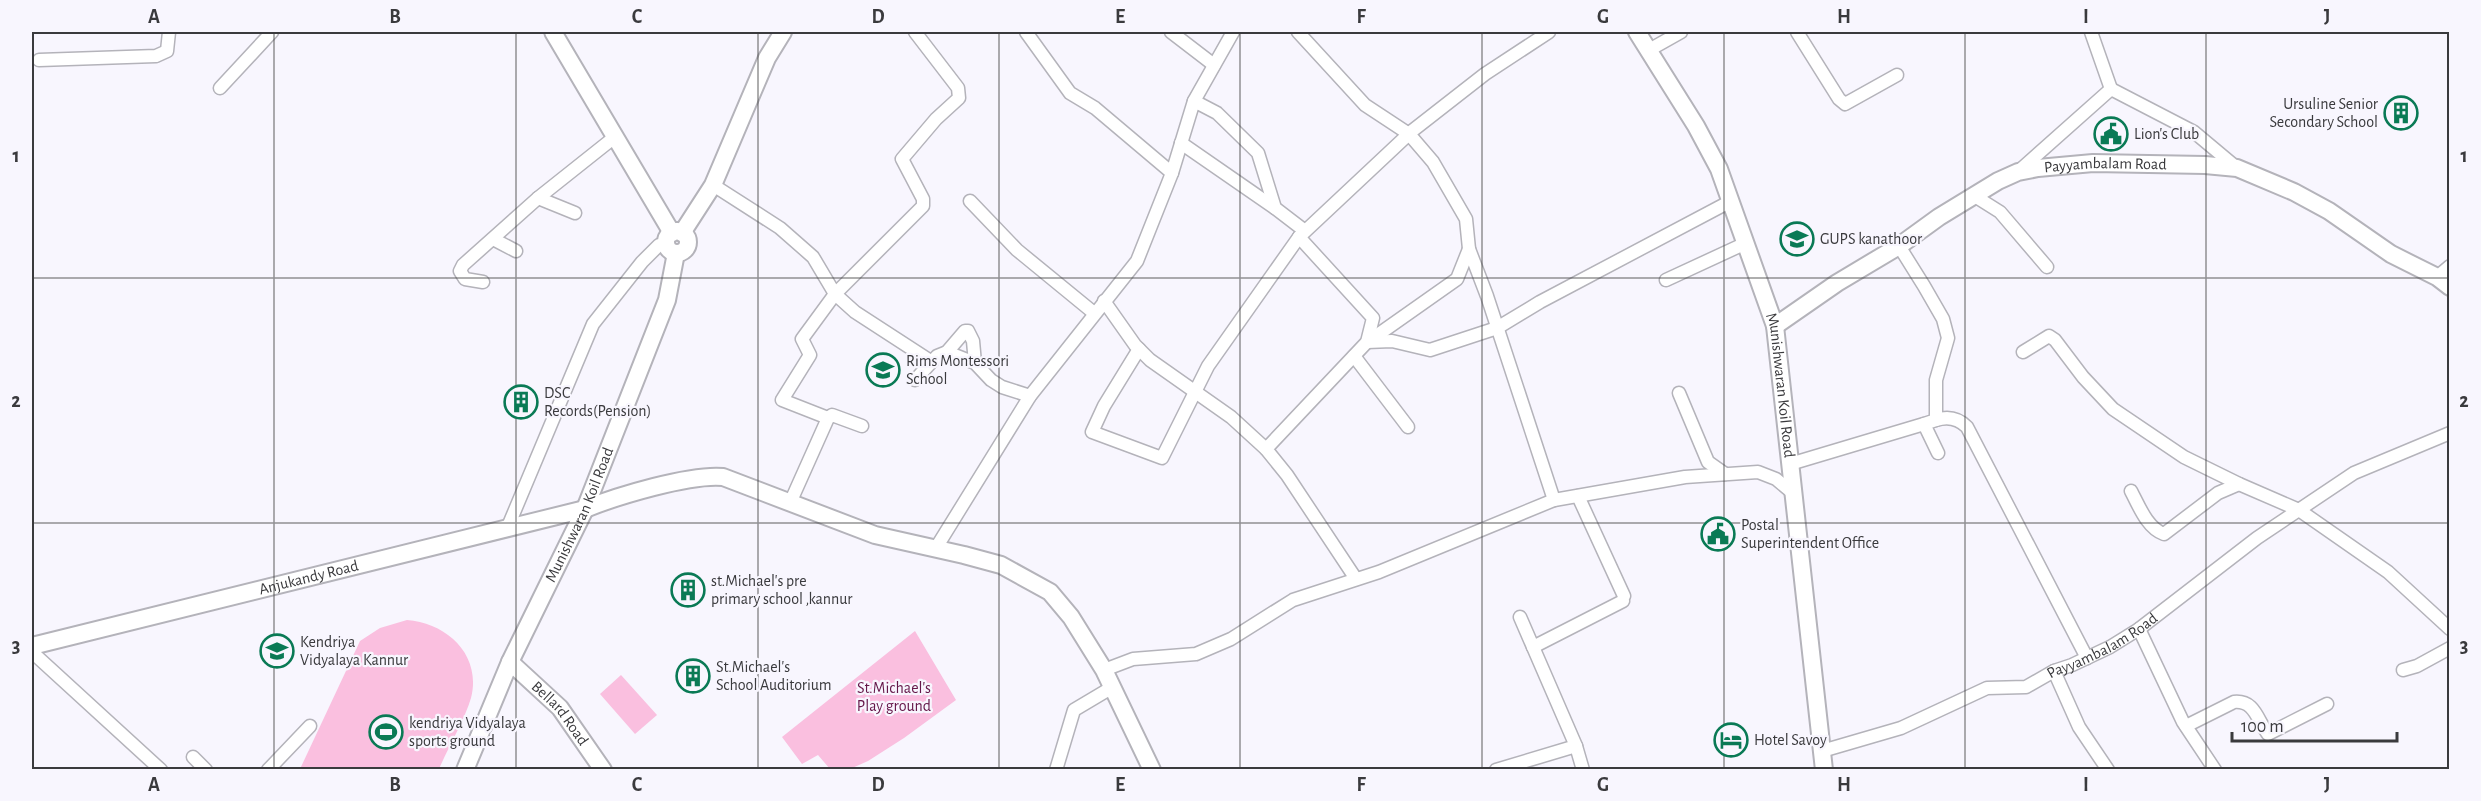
<svg xmlns="http://www.w3.org/2000/svg" width="2481" height="801" font-family="'Alegreya Sans',sans-serif">
<style>
.green{fill:#fabfdf}
.lines{fill:none;stroke-linecap:round;stroke-linejoin:round}
.street-casing{stroke:#b4b3ba;stroke-width:15}
.secondary-casing{stroke:#b4b3ba;stroke-width:20}
.street{stroke:#fff;stroke-width:12}
.secondary{stroke:#fff;stroke-width:16}
.grid{fill:none;stroke:#3a3a3d;stroke-width:1.5;stroke-opacity:0.55}
.labels{text-anchor:middle;dominant-baseline:central;stroke-width:4.5;stroke-linejoin:round;paint-order:stroke}
.poi-label{font-size:16px;fill:#3a3a3d;stroke:#f8f6fe;text-anchor:start}
.street-label{font-size:16px;fill:#3a3a3d;stroke:#f8f6fe}
.park-label{font-size:16px;fill:#651749;stroke:#f8f6fe}
.neatline{fill:none;stroke:#3a3a3d;stroke-width:2}
.grid-label{font-size:20px;text-anchor:middle;font-weight:bold;fill:#3a3a3d}
</style>
<rect width="100%" height="100%" fill="#f8f6fe"/>
<!-- green -->
<g class="green">
<path d="M407,620C447,623 482,655 471,698C465,719 448,748 439,769H300L360,641L380,628Z"/>
<polygon points="915,631 956,700 904,738 868,761 850,769 830,769 818,755 802,764 782,737"/>
<polygon points="621,675 657,715 635,734 600,694"/>
</g>
<g class="lines">
<defs>
<g id="street">
<polyline points="1026,32 1070,93 1095,108 1172,173"/>
<polyline points="1171,32 1214,65"/>
<polyline points="1298,32 1365,105 1409,134 1433,162 1466,219 1469,249 1487,296 1554,500"/>
<polyline points="1797,32 1839,99 1845,104 1897,75"/>
<polyline points="2091,32 2111,89"/>
<polyline points="1649,50 1681,32"/>
<polyline points="39,60 156,56 167,51 169,32"/>
<polyline points="220,88 272,32"/>
<polyline points="2111,89 2194,132 2237,168"/>
<polyline points="1194,101 1233,32"/>
<polyline points="1181,143 1275,208"/>
<polyline points="2020,170 2111,89"/>
<polyline points="713,185 780,228 813,257 835,294 855,312 932,362"/>
<polyline points="1973,195 2000,212 2047,267"/>
<polyline points="538,198 575,213"/>
<polyline points="970,201 1017,250 1094,313"/>
<polyline points="1299,237 1373,318 1367,342 1266,449 1287,475 1356,579"/>
<polyline points="493,239 516,251"/>
<polyline points="1899,246 1924,286 1943,319 1948,338 1936,380 1936,420 1924,424 1938,453"/>
<polyline points="2437,277 2450,266"/>
<polyline points="1666,280 1746,243"/>
<polyline points="483,282 465,279 460,271 463,265 538,198 616,136"/>
<polyline points="1104,301 1135,345 1150,360 1231,417 1266,449"/>
<polyline points="1369,341 1457,279 1469,249"/>
<polyline points="1367,342 1392,341 1430,350 1497,328 1540,302 1731,201"/>
<polyline points="1139,349 1104,406 1092,432 1162,458 1208,366 1299,237 1412,131 1485,74 1549,32"/>
<polyline points="947,352 975,363 991,380 1002,387 1030,396"/>
<polyline points="2023,352 2049,336 2055,340 2083,377 2113,409 2184,457 2239,484 2299,510 2388,572 2450,629"/>
<polyline points="1354,356 1408,427"/>
<polyline points="915,380 937,356 947,352 965,331 968,331 973,341 975,363"/>
<polyline points="1679,393 1708,462 1725,474"/>
<path d="M1936,420C1948,416 1958,418 1967,427L2087,658"/>
<polyline points="862,426 832,415 828,418 782,400 810,355 802,339 835,294 923,206 923,199 902,159 936,119 959,98 958,88 915,32"/>
<polyline points="1790,464 1924,424"/>
<path d="M2131,491C2139,506 2147,528 2164,534L2218,493L2239,484"/>
<polyline points="1578,496 1624,596"/>
<polyline points="790,503 828,418"/>
<polyline points="507,529 593,324 642,262 659,245 666,245"/>
<polyline points="936,548 1030,396 1137,261 1172,173 1194,101 1217,113 1258,153 1275,208 1305,231"/>
<polyline points="1520,617 1576,746"/>
<polyline points="2139,629 2183,722 2215,770"/>
<polyline points="1533,647 1623,601"/>
<polyline points="32,652 161,770"/>
<polyline points="1104,670 1133,659 1196,654 1231,639 1293,600 1379,572 1554,500 1685,477 1758,472 1776,479 1794,494"/>
<polyline points="2403,670 2417,666 2450,648"/>
<polyline points="2054,671 2079,727 2108,770"/>
<path d="M2186,726L2234,702C2255,700 2257,720 2268,734L2327,704"/>
<path id="s1" d="M1822,751L1901,728L1987,688L2026,687L2054,671L2072,665L2110,647L2139,629L2257,538L2354,473L2450,433"/>
<polyline points="193,757 206,770"/>
<polyline points="268,770 310,726"/>
<polyline points="1056,770 1074,710 1111,688"/>
<polyline points="1496,770 1576,746 1583,770"/>
</g>
<g id="secondary">
<polyline points="553,32 672,233"/>
<path id="s2" d="M1637,32L1696,126L1719,169L1775,326L1824,770"/>
<circle cx="677" cy="242" r="11"/>
<polyline points="682,233 713,185 767,58 783,32"/>
<path id="s3" d="M1775,326L1837,283L1899,246L1939,217L1998,181L2018,172L2038,168L2093,163L2205,165L2237,168L2294,192L2329,211L2391,254L2437,277L2450,287"/>
<path id="s4" d="M32,646L585,509C617,496 690,474 723,477L875,535L964,555L1001,565L1050,592L1071,617L1104,670L1152,770"/>
<path id="s5" d="M510,662L560,708L603,770"/>
<path id="s6" d="M465,770L510,662L585,509L667,300L676,253"/>
</g>
</defs>
<!-- street casing -->
<use href="#street" class="street-casing"/>
<!-- secondary casing -->
<use href="#secondary" class="secondary-casing"/>
<!-- street -->
<use href="#street" class="street"/>
<!-- secondary -->
<use href="#secondary" class="secondary"/>
</g>
<!-- grid -->
<path class="grid" d="M274,32V770M516,32V770M758,32V770M999,32V770M1240,32V770M1482,32V770M1724,32V770M1965,32V770M2206,32V770M32,278H2450M32,523H2450"/>
<!-- icons -->
<defs>
<symbol id="building-ring" viewBox="-11 -11 22 22"><circle r="9.5" fill="#f8f6fe" stroke="#0a7a55" stroke-width="1.5"/><path d="M-4-6H4V6H1V3H-1V6H-4ZM-2.5-4.3h1.7v1.8h-1.7ZM.8-4.3h1.7v1.8H.8ZM-2.5-1h1.7V.8h-1.7ZM.8-1h1.7V.8H.8Z" fill="#0a7a55"/></symbol>
<symbol id="civic-ring" viewBox="-11 -11 22 22"><circle r="9.5" fill="#f8f6fe" stroke="#0a7a55" stroke-width="1.5"/><path d="M-.6-6.5H3V-4.5H.6V-3L4-1V1h2V6H-6V1h2V-1L-.6-3ZM-1.2 2.5V6h2.4V2.5Z" fill="#0a7a55"/></symbol>
<symbol id="school-ring" viewBox="-11 -11 22 22"><circle r="9.5" fill="#f8f6fe" stroke="#0a7a55" stroke-width="1.5"/><path d="M0-5L7-2L0 1L-7-2ZM-4 1L0 2.5L4 1V4Q0 6-4 4Z" fill="#0a7a55"/></symbol>
<symbol id="stadium-ring" viewBox="-11 -11 22 22"><circle r="9.5" fill="#f8f6fe" stroke="#0a7a55" stroke-width="1.5"/><path d="M0-5a6.5 5 0 1 0 0 10a6.5 5 0 1 0 0-10ZM-3.5-1.8h7v3.6h-7Z" fill="#0a7a55"/></symbol>
<symbol id="hotel-ring" viewBox="-11 -11 22 22"><circle r="9.5" fill="#f8f6fe" stroke="#0a7a55" stroke-width="1.5"/><path d="M-6-4.5h1.5V1H6V5H4.5V3h-9V5H-6ZM-4 0a1.8 1.8 0 1 1 3.6 0ZM.5 0V-2.5h3Q6-2.5 6 0Z" fill="#0a7a55"/></symbol>
</defs>
<g fill-rule="evenodd">
<use href="#building-ring" x="2382" y="94" width="38" height="38"/>
<use href="#civic-ring" x="2092" y="115" width="38" height="38"/>
<use href="#school-ring" x="1778" y="220" width="38" height="38"/>
<use href="#school-ring" x="864" y="351" width="38" height="38"/>
<use href="#building-ring" x="502" y="383" width="38" height="38"/>
<use href="#civic-ring" x="1699" y="515" width="38" height="38"/>
<use href="#building-ring" x="669" y="571" width="38" height="38"/>
<use href="#school-ring" x="258" y="632" width="38" height="38"/>
<use href="#building-ring" x="674" y="657" width="38" height="38"/>
<use href="#stadium-ring" x="367" y="713" width="38" height="38"/>
<use href="#hotel-ring" x="1712" y="721" width="38" height="38"/>
</g>
<g class="labels">
<!-- poi labels -->
<g class="poi-label">
<text x="2378" y="104" text-anchor="end">Ursuline Senior<tspan x="2378" dy="18">Secondary School</tspan></text>
<text x="2134" y="134">Lion's Club</text>
<text x="1820" y="239">GUPS kanathoor</text>
<text x="906" y="361">Rims Montessori<tspan x="906" dy="18">School</tspan></text>
<text x="544" y="393">DSC<tspan x="544" dy="18">Records(Pension)</tspan></text>
<text x="1741" y="525">Postal<tspan x="1741" dy="18">Superintendent Office</tspan></text>
<text x="711" y="581">st.Michael's pre<tspan x="711" dy="18">primary school ,kannur</tspan></text>
<text x="300" y="642">Kendriya<tspan x="300" dy="18">Vidyalaya Kannur</tspan></text>
<text x="716" y="667">St.Michael's<tspan x="716" dy="18">School Auditorium</tspan></text>
<text x="409" y="723">kendriya Vidyalaya<tspan x="409" dy="18">sports ground</tspan></text>
<text x="1754" y="740">Hotel Savoy</text>
</g>
<!-- street labels -->
<g class="street-label">
<text stroke="none"><textPath href="#s3" startOffset="376">Payyambalam Road</textPath></text>
<text stroke="none"><textPath href="#s2" startOffset="386">Munishwaran Koil Road</textPath></text>
<text stroke="none"><textPath href="#s6" startOffset="280">Munishwaran Koil Road</textPath></text>
<text stroke="none"><textPath href="#s4" startOffset="285">Anjukandy Road</textPath></text>
<text stroke="none"><textPath href="#s1" startOffset="303">Payyambalam Road</textPath></text>
<text stroke="none"><textPath href="#s5" startOffset="72">Bellard Road</textPath></text>
</g>
<!-- park labels -->
<g class="park-label">
<text x="894" y="688">St.Michael's<tspan x="894" dy="18">Play ground</tspan></text>
</g>
</g>
<!-- border -->
<rect width="2481" height="801" fill="none" stroke="#f8f6fe" stroke-width="66"/>
<!-- scale -->
<path d="M2232 732v9h165v-9" fill="none" stroke="#3a3a3d" stroke-width="3"/>
<text x="2241" y="732" font-size="18" fill="#3a3a3d" stroke="#f8f6fe" stroke-width="4.5" paint-order="stroke">100 m</text>
<rect x="33" y="33" width="2415" height="735" class="neatline"/>
<g class="grid-label">
<text x="154" y="23">A</text>
<text x="395" y="23">B</text>
<text x="637" y="23">C</text>
<text x="878" y="23">D</text>
<text x="1120" y="23">E</text>
<text x="1361" y="23">F</text>
<text x="1603" y="23">G</text>
<text x="1844" y="23">H</text>
<text x="2086" y="23">I</text>
<text x="2327" y="23">J</text>
<text x="16" y="162">1</text>
<text x="2464" y="162">1</text>
<text x="16" y="407">2</text>
<text x="2464" y="407">2</text>
<text x="16" y="652">3</text>
<text x="2464" y="652">3</text>
<text x="154" y="791">A</text>
<text x="395" y="791">B</text>
<text x="637" y="791">C</text>
<text x="878" y="791">D</text>
<text x="1120" y="791">E</text>
<text x="1361" y="791">F</text>
<text x="1603" y="791">G</text>
<text x="1844" y="791">H</text>
<text x="2086" y="791">I</text>
<text x="2327" y="791">J</text>
</g>
</svg>
